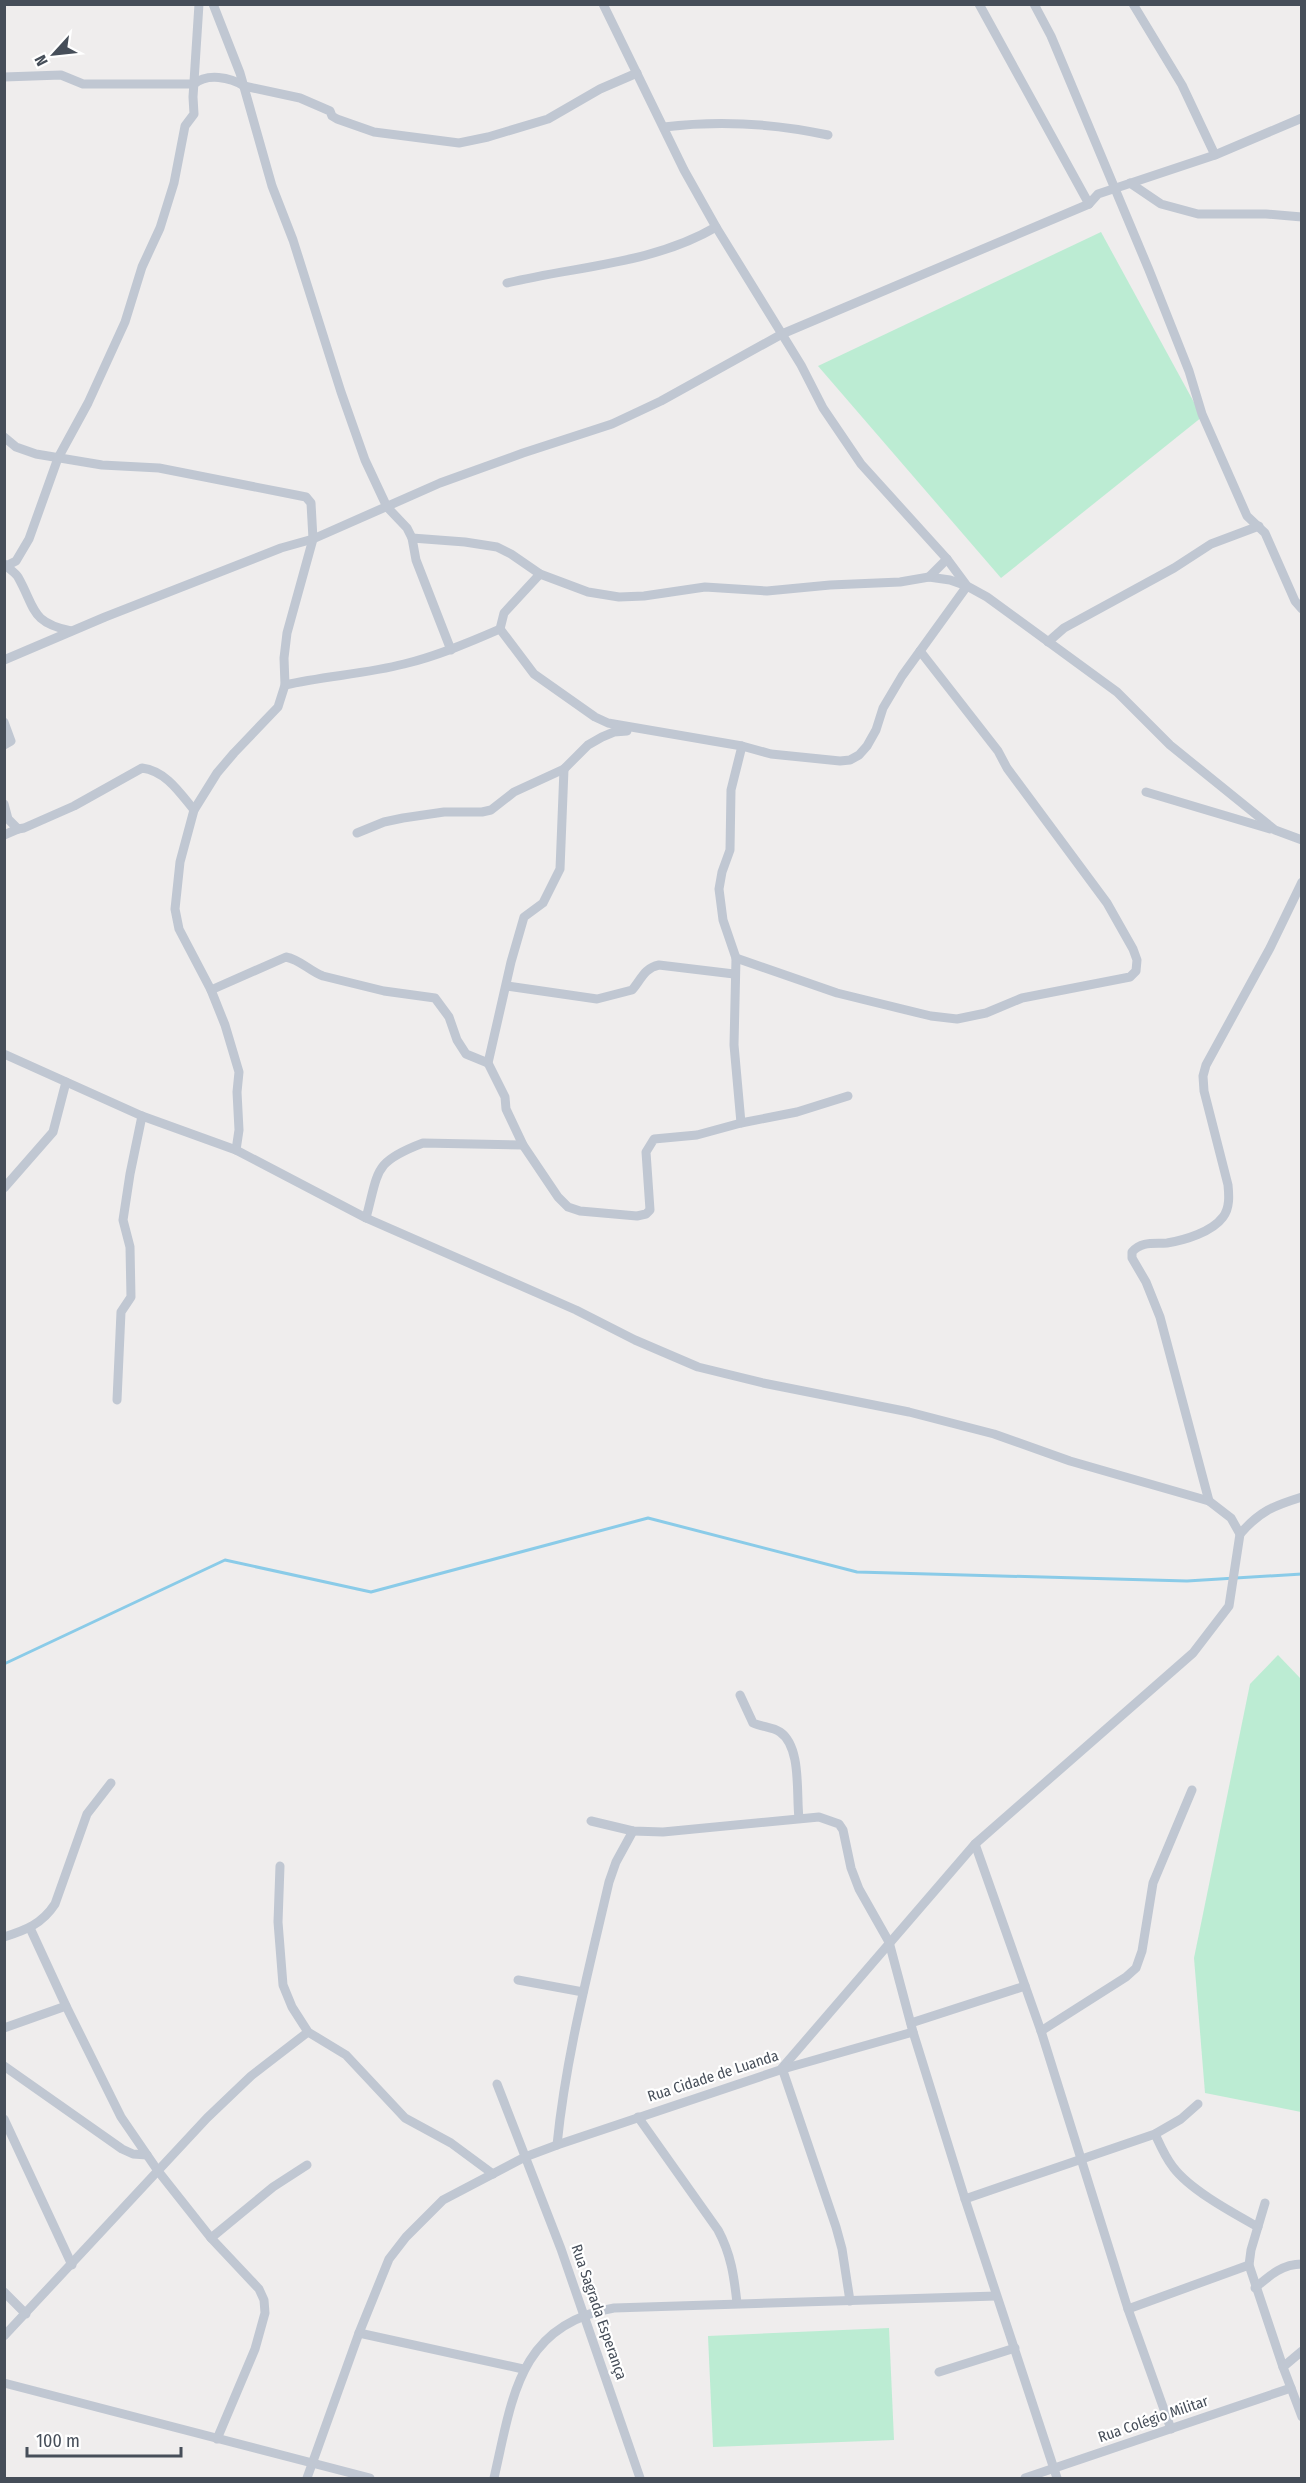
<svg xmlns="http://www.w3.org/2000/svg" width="1306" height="2483" font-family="'Fira Sans Condensed',sans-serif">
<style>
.green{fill:#bcecd3}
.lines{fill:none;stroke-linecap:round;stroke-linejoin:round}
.stream{stroke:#8acbe8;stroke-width:3}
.street{stroke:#c0c7d2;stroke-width:9}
.labels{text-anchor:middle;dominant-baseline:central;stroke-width:4.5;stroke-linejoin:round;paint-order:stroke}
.street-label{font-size:15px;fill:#464e59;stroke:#fff}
</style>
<rect width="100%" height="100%" fill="#efeded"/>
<!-- green -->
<g class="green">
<polygon points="1101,232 1202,417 1001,578 818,366"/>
<polygon points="1278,1655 1301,1679 1301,2112 1205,2093 1194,1958 1250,1684"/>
<polygon points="889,2328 894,2440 713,2447 708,2336"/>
</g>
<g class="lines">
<!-- stream -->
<polyline class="stream" points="4,1664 225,1560 371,1592 648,1518 857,1572 1187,1581 1302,1574"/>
<!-- street -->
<g class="street">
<polyline points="213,4 240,73 272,186 293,240 341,392 365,460 387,507 407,528 412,538 416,560 451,650"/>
<polyline points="603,4 684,170 716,227 801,365 823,408 861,464 947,559 967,586 987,597 1117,692 1170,745 1275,830 1302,840"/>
<polyline points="979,4 1089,204"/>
<polyline points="1034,4 1051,36 1149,270 1189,371 1202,414 1247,516 1265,533 1295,601 1302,609"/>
<polyline points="1133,4 1182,85 1215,155"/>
<path d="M4,77L61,75L83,84H194C207,73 230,77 244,86L300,98L330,111L332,116L337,119L374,132L459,143L488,137L548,119L600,89L637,73"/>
<path d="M664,127C721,120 772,123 828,135"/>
<polyline points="1130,183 1161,204 1198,214 1266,214 1302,217"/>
<path d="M507,283C577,266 653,264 716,227"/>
<polyline points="4,437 16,447 36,454 102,465 159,468 296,495 306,497 311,503 313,539 287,633 284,658 285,685 278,707 234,753 217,773 194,810 180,862 175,909 179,929 211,990 225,1025 239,1072 237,1092 239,1130 236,1150"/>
<polyline points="412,538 465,542 497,547 511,554 540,574 588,592 619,597 644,596 705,587 767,591 830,585 900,582 929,577 950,580 967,586 902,676 883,708 876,730 867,746 859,755 850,760 840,761 771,754 742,746 608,723 595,717 534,674 500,629"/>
<path d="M4,564C9,569 15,572 18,577C36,609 30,622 71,631"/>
<polyline points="4,567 16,561 29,539 58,458 88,403 125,322 142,267 160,228 174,183 185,126 194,114 193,97 199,4"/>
<polyline points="929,577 947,559"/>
<polyline points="500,629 504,613 540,574"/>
<polyline points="1048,642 1064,628 1174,568 1211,544 1259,526"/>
<polyline points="4,660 105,617 281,548 313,539 440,483 523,453 612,424 661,401 782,334 1089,204 1098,194 1215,155 1302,118"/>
<path d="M285,685C324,676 365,674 404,664C437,656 468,643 500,629"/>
<polyline points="4,722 11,741 4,745"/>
<polyline points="742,746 731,790 730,850 722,872 719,889 723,920 736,958 734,1045 741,1123 797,1112 848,1096"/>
<polyline points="564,769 560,869 543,903 524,917 511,962 488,1063 505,1097 506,1109 523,1145 558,1197 568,1207 580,1211 637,1216 646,1214 650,1210 646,1152 654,1139 697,1135 741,1123"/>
<polyline points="1146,792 1270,829"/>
<path d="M4,804L8,819L18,829L24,828L74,806L142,768C166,771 180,793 194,810"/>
<polyline points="357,833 384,822 403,818 444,812 482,812 491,810 514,792 564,769 588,745 602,737 614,732 627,731"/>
<polyline points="4,835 18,829"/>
<polyline points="736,958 837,993 931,1016 957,1019 986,1013 1022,998 1130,977 1136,971 1137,960 1133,949 1107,903 1007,768 998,751 920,651"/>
<path d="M507,986L597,999L632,990C641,980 644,968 659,965L734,974"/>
<path d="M211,990L286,957C301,960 309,971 323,976L384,991L435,998L449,1017L457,1040L466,1054L488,1063"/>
<polyline points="4,1054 142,1116 236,1150 366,1218 576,1310 635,1340 698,1367 763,1383 909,1412 994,1434 1070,1461 1209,1501 1231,1518 1240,1534 1229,1606 1193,1653 975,1844 782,2068 836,2227 842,2249 850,2301"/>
<polyline points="4,1188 53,1132 66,1082"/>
<path d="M366,1218C379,1170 373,1162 423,1143L523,1145"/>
<polyline points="117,1400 121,1312 131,1297 130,1247 123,1220 130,1174 142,1116"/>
<path d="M1209,1501L1160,1317L1146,1282L1132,1258V1252C1142,1241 1154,1244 1167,1243C1185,1240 1212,1232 1223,1217C1230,1208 1229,1195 1228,1185L1204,1091L1203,1076L1206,1065L1270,948L1302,882"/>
<path d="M1240,1534C1260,1511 1273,1506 1302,1497"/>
<path d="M740,1695L753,1723C762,1727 773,1727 780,1732C802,1747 796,1795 799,1818"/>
<polyline points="591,1821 633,1831 663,1832 819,1817 839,1824 843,1830 851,1868 859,1889 889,1942 913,2032 965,2199 1057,2478"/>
<polyline points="975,1844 1041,2031 1128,2309 1171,2429"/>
<polyline points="280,1866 278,1922 283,1985 292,2007 308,2032 346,2055 405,2118 451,2143 493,2174"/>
<polyline points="30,1928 66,2006 121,2117 158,2171 211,2238 259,2289 264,2300 265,2313 255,2349 217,2439"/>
<path d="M4,1937C26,1930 42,1924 55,1904L87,1814L111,1783"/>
<polyline points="518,1980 583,1992"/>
<polyline points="911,2023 1025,1986"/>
<polyline points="4,2028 66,2006"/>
<polyline points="1041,2031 1126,1977 1136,1968 1142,1951 1153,1883 1192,1790"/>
<polyline points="4,2066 122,2149 133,2154 147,2155"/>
<polyline points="497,2084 561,2249 640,2478"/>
<path d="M638,2117L718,2230C731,2254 734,2276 737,2303"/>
<polyline points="4,2119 72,2265"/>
<path d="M1155,2134C1160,2145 1165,2157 1173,2167C1190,2190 1233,2213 1258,2227"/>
<path d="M557,2145C566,2055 589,1969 609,1882L616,1862L633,1831"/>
<polyline points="965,2199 1155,2134 1181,2119 1198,2104"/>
<polyline points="1265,2203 1251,2250 1249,2265 1283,2367"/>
<polyline points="211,2238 273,2187 307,2165"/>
<path d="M1255,2288C1269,2276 1282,2264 1302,2264"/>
<polyline points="4,2292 26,2314"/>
<polyline points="1128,2309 1249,2265"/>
<polyline points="359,2333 523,2369"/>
<polyline points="4,2336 207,2118 251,2076 308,2032"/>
<polyline points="1302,2351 1283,2367 1302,2417"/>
<polyline points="939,2372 1015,2348"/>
<polyline points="4,2383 370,2478"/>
<polyline points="307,2478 359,2333 389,2259 406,2237 443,2200 525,2157 557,2145 783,2069 913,2032"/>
<path d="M494,2478C512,2400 518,2324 614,2308L996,2296"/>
<polyline points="1025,2478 1291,2388"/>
</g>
</g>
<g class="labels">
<!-- street labels -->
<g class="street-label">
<text transform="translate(713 2076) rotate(-18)">Rua Cidade de Luanda</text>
<text transform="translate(599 2312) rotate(71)">Rua Sagrada Esperança</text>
<text transform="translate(1153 2419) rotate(-19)">Rua Colégio Militar</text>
</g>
</g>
<!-- border -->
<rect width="1306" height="2483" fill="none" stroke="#464e59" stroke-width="12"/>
<!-- north arrow -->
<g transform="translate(54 54) rotate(243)" stroke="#ffffff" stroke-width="4.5" paint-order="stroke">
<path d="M0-4.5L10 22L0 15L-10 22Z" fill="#464e59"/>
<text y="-9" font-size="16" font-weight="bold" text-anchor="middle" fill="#464e59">N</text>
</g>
<!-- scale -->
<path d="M27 2447v9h154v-9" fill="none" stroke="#464e59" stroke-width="3"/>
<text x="36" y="2447" font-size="18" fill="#464e59" stroke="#ffffff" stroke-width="4.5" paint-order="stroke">100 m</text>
</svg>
